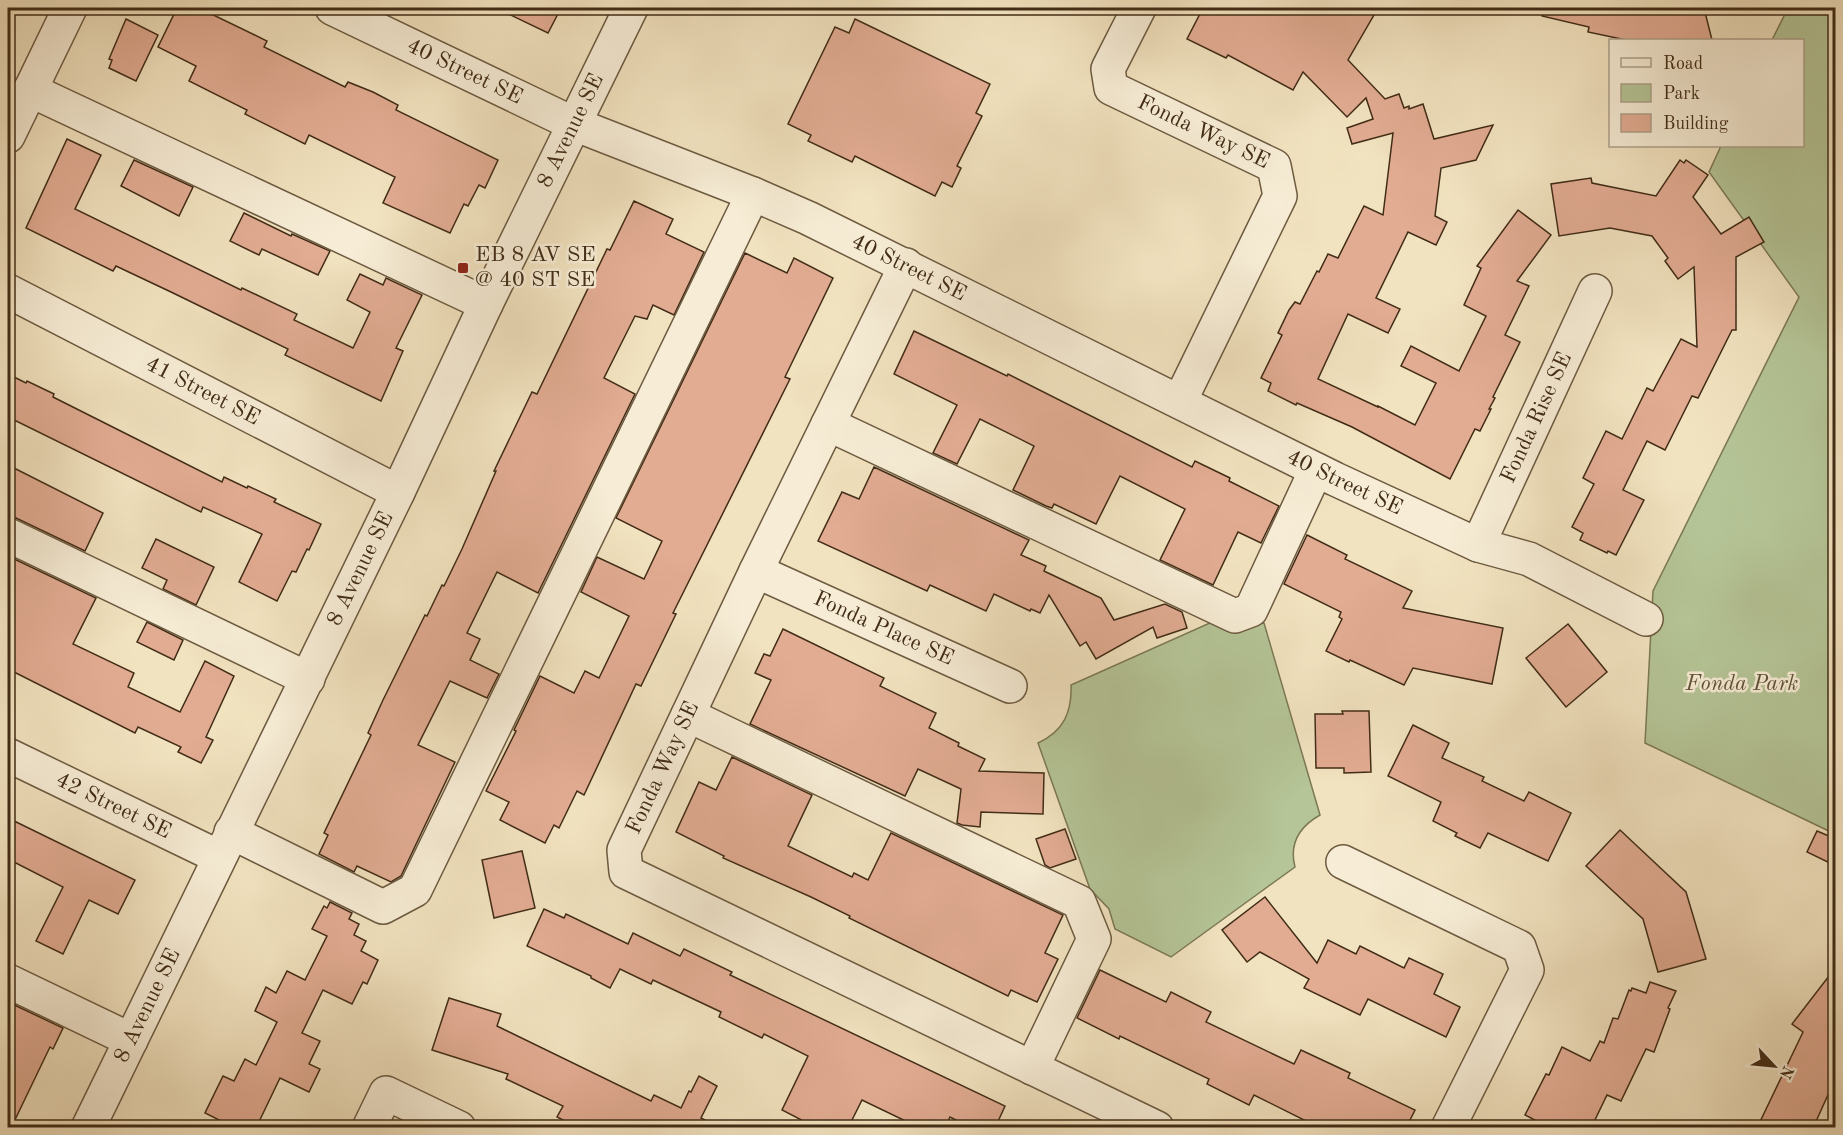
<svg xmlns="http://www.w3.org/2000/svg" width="1843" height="1135" font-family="'Old Standard TT',serif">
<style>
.green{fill:#b5c597;stroke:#7b7856;stroke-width:1.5}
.building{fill:#e2ac93;stroke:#412c16;stroke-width:1.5}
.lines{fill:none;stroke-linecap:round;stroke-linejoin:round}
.minor-casing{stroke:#6d5a40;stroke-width:36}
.minor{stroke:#f7edd6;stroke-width:33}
.poi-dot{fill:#8f2418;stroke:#f7edd6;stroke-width:2}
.labels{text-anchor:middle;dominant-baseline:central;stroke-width:5;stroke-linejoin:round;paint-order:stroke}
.street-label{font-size:22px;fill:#412c16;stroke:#f7edd6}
.poi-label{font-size:22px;fill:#412c16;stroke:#f7edd6;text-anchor:start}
.park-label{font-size:22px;font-style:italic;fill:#5e5236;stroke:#f7edd6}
</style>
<rect width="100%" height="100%" fill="#f2e3c0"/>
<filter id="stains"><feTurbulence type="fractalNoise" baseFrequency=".00333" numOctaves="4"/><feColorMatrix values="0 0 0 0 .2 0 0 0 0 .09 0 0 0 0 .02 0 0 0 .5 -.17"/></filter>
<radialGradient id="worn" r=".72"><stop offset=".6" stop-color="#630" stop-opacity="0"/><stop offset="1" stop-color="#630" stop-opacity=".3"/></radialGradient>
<!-- green -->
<g class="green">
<polygon points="1788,8 1835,8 1835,834 1645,743 1653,591 1799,297 1709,172 1721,146 1802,146 1802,40 1772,40"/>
<path d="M1212,622L1238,626L1264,623L1320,815C1299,827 1289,844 1295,867L1171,957L1115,929L1109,909L1090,889L1038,743C1064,731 1072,712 1071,685Z"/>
</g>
<!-- building -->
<g class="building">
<polygon points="177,8 199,8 267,41 264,47 345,87 348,82 373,92 398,105 396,110 498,160 485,188 479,185 468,206 464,204 450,233 383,203 395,177 309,135 305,144 245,114 247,110 189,81 196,66 158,47"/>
<polygon points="496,8 561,8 548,33"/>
<polygon points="1203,8 1378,8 1348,60 1385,99 1399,94 1404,108 1409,106 1409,109 1423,104 1434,139 1493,125 1476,160 1441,168 1435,216 1447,222 1436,245 1408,232 1376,298 1400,309 1388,333 1348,314 1318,379 1378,407 1378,406 1415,425 1436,383 1401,366 1411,346 1459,371 1486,316 1464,305 1481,268 1477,266 1518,210 1551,235 1517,281 1529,286 1505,335 1520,342 1493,397 1495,398 1489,409 1491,409 1480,431 1475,429 1450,479 1352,427 1297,403 1296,405 1268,391 1271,383 1261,378 1282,335 1278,333 1289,310 1295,302 1300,304 1317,271 1319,272 1328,254 1338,258 1364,206 1383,215 1393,133 1352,144 1347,128 1373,119 1366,98 1347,117 1303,72 1293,90 1228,55 1226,58 1187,39"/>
<polygon points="1543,8 1704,8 1712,40 1626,40 1588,32 1589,27 1542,16"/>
<polygon points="126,19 158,35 136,81 109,68 112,60 109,59"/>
<polygon points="855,19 990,84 976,113 982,116 957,166 961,168 952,187 942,182 935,196 855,156 852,162 808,141 811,135 788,124 835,27 849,33"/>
<polygon points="67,139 101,155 75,209 241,290 242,288 297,314 294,320 353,348 370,312 347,300 360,274 383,285 386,278 422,295 396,348 403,351 381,401 285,355 288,349 171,292 116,266 113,271 26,228"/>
<polygon points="134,160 193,187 179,216 121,186"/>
<polygon points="1680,160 1684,163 1686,160 1708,175 1693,197 1721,234 1749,217 1764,242 1736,257 1736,330 1732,330 1698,398 1692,396 1665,450 1647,441 1623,490 1644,500 1616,555 1608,551 1607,553 1580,540 1583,533 1572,527 1594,484 1583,478 1606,431 1622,439 1647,388 1653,391 1681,339 1697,347 1694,267 1678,279 1665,261 1668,258 1652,236 1610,228 1559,236 1551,184 1591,178 1592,183 1656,196"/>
<polygon points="634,201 673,219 666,234 704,252 674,315 653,305 647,319 635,316 604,378 635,394 538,593 497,572 467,633 480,639 470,660 499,674 487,698 450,681 418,745 455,762 401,876 391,882 357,866 354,872 319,854 328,835 324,833 371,735 368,733 383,700 425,615 427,616 442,585 444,586 462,549 496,471 494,471 532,392 537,394 607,249 610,250"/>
<polygon points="244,213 291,236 292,234 330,251 318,275 262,249 259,255 230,241"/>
<polygon points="745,253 787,273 794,258 833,278 785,377 790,379 673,613 676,614 641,686 636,684 584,795 577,791 559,828 554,825 545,843 500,820 509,802 486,791 516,731 514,730 540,676 574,693 585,671 599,678 629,616 581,592 597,557 644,579 662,541 616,518"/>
<polygon points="914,331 1007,376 1008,374 1192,467 1195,461 1230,478 1229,481 1279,506 1261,543 1238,532 1213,585 1160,560 1185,509 1120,476 1096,524 1054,504 1052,508 1046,506 1013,490 1034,446 980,419 957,464 933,453 957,405 894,374"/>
<polygon points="8,374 26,383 27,381 54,394 53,397 222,482 224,477 247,488 248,486 276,499 274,502 321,524 309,550 307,549 296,572 292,571 277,601 239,582 262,534 203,507 201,512 8,417"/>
<polygon points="8,465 103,513 85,551 16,518 8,516"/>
<polygon points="874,467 1029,540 1021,555 1046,566 1044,571 1101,598 1114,620 1165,604 1182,612 1187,628 1157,638 1153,627 1096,659 1086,642 1080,646 1049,595 1040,613 1031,609 1030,611 994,594 986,611 930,585 927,591 818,541 842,492 859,499"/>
<polygon points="1307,535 1347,555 1345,559 1412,591 1403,608 1503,628 1492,684 1413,668 1404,685 1350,660 1349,662 1326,651 1342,619 1339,617 1341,612 1284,584"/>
<polygon points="156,539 214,567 196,605 163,589 167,580 142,568"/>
<polygon points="8,556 96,598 73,644 134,673 128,687 180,712 205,661 234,676 206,737 213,740 201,763 178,752 181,747 138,727 135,733 8,669"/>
<polygon points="147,622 183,640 174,660 137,642"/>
<polygon points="1568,624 1607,672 1566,707 1526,658"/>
<polygon points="783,629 884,678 880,686 936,713 929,728 959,743 958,746 985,759 979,771 1044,773 1043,814 981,812 980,827 962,825 957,823 961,789 918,769 905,796 750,724 771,680 755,673 764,654 770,656"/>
<polygon points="1342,711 1369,711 1371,772 1344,773 1344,768 1316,768 1315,714 1343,714"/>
<polygon points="1413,725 1449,743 1442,758 1484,777 1482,781 1524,801 1529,792 1571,813 1548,861 1488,833 1480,848 1455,836 1457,833 1433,821 1441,802 1388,776"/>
<polygon points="732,757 812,795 788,846 852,877 854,873 868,880 891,833 1063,915 1045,953 1058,959 1037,1002 1011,990 1008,996 849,918 850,916 811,897 723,858 724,856 676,832 699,782 716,790"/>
<polygon points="8,818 135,880 118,914 89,900 63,954 36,941 63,887 8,859"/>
<polygon points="1065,829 1076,859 1050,868 1045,865 1036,839"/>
<polygon points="1620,830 1686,892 1706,959 1658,972 1643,919 1586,866"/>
<polygon points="1817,831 1836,839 1836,866 1807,852"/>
<polygon points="522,851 535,908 494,918 482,860"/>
<polygon points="1265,897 1317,963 1328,940 1356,954 1360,946 1404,968 1409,958 1443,974 1434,994 1460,1007 1446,1037 1368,999 1360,1015 1304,988 1309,979 1260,952 1247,962 1222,930"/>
<polygon points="330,902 352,913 349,919 359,924 354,935 366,941 361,951 378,960 367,984 363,982 352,1004 323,990 302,1033 320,1041 309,1064 320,1069 309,1092 280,1078 256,1128 235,1128 205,1113 223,1076 234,1081 245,1059 256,1065 277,1022 255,1011 266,987 276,993 287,971 305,980 327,936 312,929 324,906 327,908"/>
<polygon points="544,909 564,918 566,914 628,944 633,933 680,956 684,949 732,972 730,975 1005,1106 995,1128 972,1128 950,1117 945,1128 920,1128 862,1100 848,1128 817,1128 782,1110 808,1056 764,1034 762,1038 719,1017 721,1012 653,980 651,984 620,969 610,988 591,978 591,976 527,946"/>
<polygon points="1836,967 1836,1077 1813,1128 1757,1128 1803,1032 1792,1024"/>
<polygon points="1100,970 1166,1002 1171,992 1211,1012 1206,1022 1294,1064 1301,1050 1350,1073 1348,1078 1415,1110 1406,1128 1320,1128 1254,1095 1249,1105 1207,1084 1209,1079 1120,1036 1119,1039 1077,1018"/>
<polygon points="1650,982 1676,991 1668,1008 1670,1009 1654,1052 1646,1049 1621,1101 1607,1095 1591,1128 1550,1128 1525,1115 1546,1074 1549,1075 1562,1047 1590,1061 1600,1041 1604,1043 1613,1018 1618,1019 1629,990 1631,991 1632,988 1646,993"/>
<polygon points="449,998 501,1014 497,1026 651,1101 654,1095 681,1108 689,1091 691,1092 699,1076 717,1086 701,1118 720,1128 579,1128 557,1117 563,1106 506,1079 508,1074 432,1050"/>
<polygon points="8,1002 63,1028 53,1049 50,1047 11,1128 8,1128"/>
</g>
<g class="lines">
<defs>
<g id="minor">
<path id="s1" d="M332,8L574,124L753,194L808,218L1335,479L1478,545L1529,559L1646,619"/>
<path id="s2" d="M1139,8L1108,69L1111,88L1274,166L1280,196L1180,401"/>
<polyline points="30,90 486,304"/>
<polyline points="8,136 70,8"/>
<polyline points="906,265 756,571 624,850 626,872 1157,1128"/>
<path id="s3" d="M8,291L398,492"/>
<polyline points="828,424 1235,616 1251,610 1316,470"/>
<polyline points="8,535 308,679"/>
<path id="s4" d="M1478,545L1595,291"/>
<path id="s5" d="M756,571L1010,686"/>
<polyline points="688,715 1079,902 1094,939 1032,1068"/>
<path id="s6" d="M8,755L219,857"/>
<polyline points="231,832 383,907 415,890 753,194"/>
<polyline points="1343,862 1519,947 1527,970 1448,1128"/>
<polyline points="8,981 131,1040"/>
<path id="s7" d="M88,1128L398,492L486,304L631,8"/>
<polyline points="369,1128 386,1093 459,1128"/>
</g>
</defs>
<!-- minor casing -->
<use href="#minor" class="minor-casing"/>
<!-- minor -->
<use href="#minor" class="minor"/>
</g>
<!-- markers -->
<rect class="poi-dot" x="457" y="262" width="12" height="12" rx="3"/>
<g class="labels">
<!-- street labels -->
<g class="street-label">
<text stroke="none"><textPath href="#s1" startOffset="147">40 Street SE</textPath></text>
<text stroke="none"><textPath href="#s7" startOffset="1108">8 Avenue SE</textPath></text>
<text stroke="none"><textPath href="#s2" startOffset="190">Fonda Way SE</textPath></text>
<text stroke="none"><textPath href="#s1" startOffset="633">40 Street SE</textPath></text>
<text stroke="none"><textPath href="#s3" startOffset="219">41 Street SE</textPath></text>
<text stroke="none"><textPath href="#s4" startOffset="140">Fonda Rise SE</textPath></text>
<text stroke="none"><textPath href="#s1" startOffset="1119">40 Street SE</textPath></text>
<text stroke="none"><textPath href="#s7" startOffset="622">8 Avenue SE</textPath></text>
<text stroke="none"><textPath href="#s5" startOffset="140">Fonda Place SE</textPath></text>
<text transform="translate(663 768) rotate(-65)">Fonda Way SE</text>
<text stroke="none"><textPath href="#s6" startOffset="117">42 Street SE</textPath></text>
<text stroke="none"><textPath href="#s7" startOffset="136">8 Avenue SE</textPath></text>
</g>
<!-- poi labels -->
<g class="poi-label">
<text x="475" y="255">EB 8 AV SE<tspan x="475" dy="25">@ 40 ST SE</tspan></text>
</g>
<!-- park labels -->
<g class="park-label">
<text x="1742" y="684">Fonda Park</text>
</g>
</g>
<!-- margin -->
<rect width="1843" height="1135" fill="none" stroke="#f2e3c0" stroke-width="30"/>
<rect x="9" y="9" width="1825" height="1117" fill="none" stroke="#412c16" stroke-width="3"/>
<rect x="15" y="15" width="1813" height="1105" fill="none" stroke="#412c16" stroke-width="1.5"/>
<!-- legend -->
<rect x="1609" y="39" width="195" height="108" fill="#f7edd6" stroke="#aea089" stroke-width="1.5"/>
<rect x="1621" y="58" width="30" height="9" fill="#f7edd6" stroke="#aea089" stroke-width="1.5"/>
<text x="1663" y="69" font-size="18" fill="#412c16">Road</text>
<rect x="1621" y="84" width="30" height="18" fill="#b5c597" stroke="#aea089" stroke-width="1.5"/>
<text x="1663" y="99" font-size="18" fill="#412c16">Park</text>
<rect x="1621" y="114" width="30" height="18" fill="#e2ac93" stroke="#aea089" stroke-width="1.5"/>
<text x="1663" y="129" font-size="18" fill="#412c16">Building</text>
<!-- north arrow -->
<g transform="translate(1774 1066) rotate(116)" stroke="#f7edd6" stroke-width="4.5" paint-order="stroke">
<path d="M0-4.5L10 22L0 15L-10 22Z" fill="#412c16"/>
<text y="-9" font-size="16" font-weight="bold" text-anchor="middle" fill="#412c16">N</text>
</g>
<rect width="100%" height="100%" filter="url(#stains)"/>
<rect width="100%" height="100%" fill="url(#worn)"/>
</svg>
